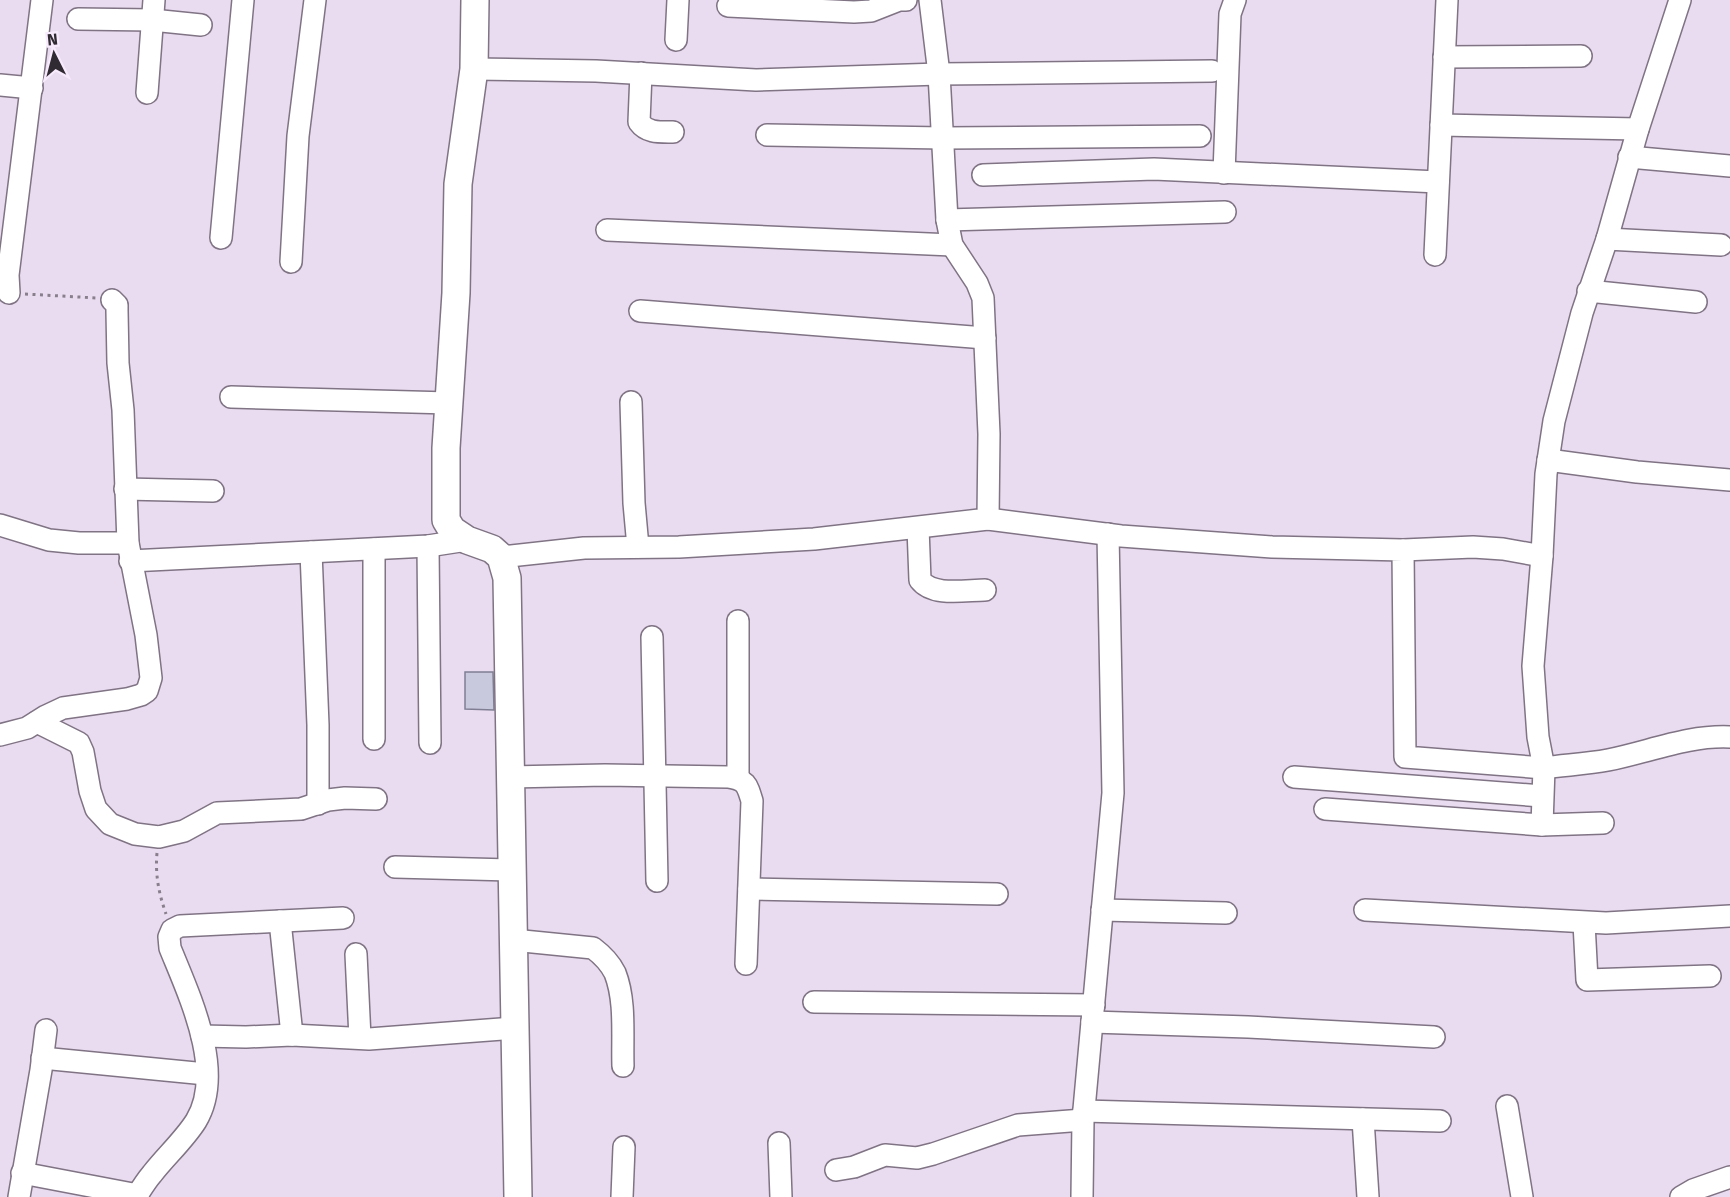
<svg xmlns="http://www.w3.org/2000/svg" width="1730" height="1197" font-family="'Fira Sans',sans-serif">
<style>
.building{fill:#c9c9de;stroke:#7f7e92;stroke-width:1.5}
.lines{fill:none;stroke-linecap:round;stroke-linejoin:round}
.minor-casing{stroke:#7f7384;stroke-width:24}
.major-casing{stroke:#7f7384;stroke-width:30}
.path{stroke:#887f8c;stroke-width:3;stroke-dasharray:3 4.5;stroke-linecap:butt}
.minor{stroke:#fff;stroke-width:21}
.major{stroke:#fff;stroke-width:27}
</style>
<rect width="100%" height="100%" fill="#eadcf0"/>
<!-- building -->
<polygon class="building" points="465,672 493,672 494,710 465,709"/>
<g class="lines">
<defs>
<g id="minor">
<path d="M1680,0L1638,129L1607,239L1582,313L1554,421L1546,474L1542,556L1533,666L1538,737L1544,768C1565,765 1587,764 1608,760C1649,752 1688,735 1730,737"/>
<polyline points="728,6 854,12 871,11 899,0 906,0"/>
<polyline points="78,19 152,20 201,25"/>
<polyline points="676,40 678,0"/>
<polyline points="1444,57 1581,56"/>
<polyline points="474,69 596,71 756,80 939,74 1212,71"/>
<path d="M641,73L639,122C647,133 659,132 673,132"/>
<polyline points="0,85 32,88"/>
<polyline points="147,93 154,0"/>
<polyline points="1441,125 1638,129"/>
<polyline points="767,135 943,138 1200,136"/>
<polyline points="1629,157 1730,166"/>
<polyline points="1224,173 1230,14 1235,0"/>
<polyline points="983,175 1154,169 1438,182"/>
<polyline points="947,220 1225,212"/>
<polyline points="607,230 952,245"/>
<polyline points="221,238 243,0"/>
<polyline points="1607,239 1721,245"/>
<polyline points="1435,255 1447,0"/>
<polyline points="291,262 298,136 315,0"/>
<polyline points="1588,291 1696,302"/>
<polyline points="9,293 8,275 42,0"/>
<polyline points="640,311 985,338"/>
<polyline points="231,397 449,403"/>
<polyline points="631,402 634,503 638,547"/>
<polyline points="1548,460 1637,472 1730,480"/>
<polyline points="125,489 213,491"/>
<polyline points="988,519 1121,536 1272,547 1403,550 1405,757 1544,768 1542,825"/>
<polyline points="0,525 49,540 79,543 128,543"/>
<path d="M918,528L920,580C933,597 966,590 985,590"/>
<polyline points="428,546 430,743"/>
<polyline points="1403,550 1473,547 1503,549 1542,556"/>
<polyline points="311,552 318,725 318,804"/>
<polyline points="501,557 584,548 679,547 814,539 988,519 989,434 983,298 977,283 952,245 947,220 939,74 930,0"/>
<polyline points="130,561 428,546 467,540"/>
<polyline points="652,637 657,881"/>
<polyline points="37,722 79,743 83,752 90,791 96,809 110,824 135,834 159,837 184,831 217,813 301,809 328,800 345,798 376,799"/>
<polyline points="0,735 27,728 46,716 63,708 127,699 141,695 147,691 151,678 146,635 128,543 123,410 118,363 117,311 117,305 112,300"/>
<polyline points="374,739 374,549"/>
<path d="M510,777L605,775L728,777C746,780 747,784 752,801L746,964"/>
<polyline points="1294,777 1542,796"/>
<polyline points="738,778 738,621"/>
<polyline points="1325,809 1542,825 1603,823"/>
<polyline points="395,867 512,870"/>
<polyline points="749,889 997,894"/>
<polyline points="1102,910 1226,913"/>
<polyline points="1365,910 1606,923 1730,916"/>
<polyline points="280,921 292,1035"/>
<polyline points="1584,923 1587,980 1710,976"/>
<path d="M513,940L593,948C601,954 610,963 615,973C626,1001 622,1036 623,1066"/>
<polyline points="356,954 360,1038"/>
<polyline points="814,1002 1094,1005"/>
<polyline points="1092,1022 1248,1027 1434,1037"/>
<polyline points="202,1036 246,1037 292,1035 369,1039 515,1028"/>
<polyline points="42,1058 206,1074"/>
<polyline points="1507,1106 1522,1197"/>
<polyline points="1084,1111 1440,1121"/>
<polyline points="1363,1119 1368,1197"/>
<polyline points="779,1143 781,1197"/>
<polyline points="836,1170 854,1167 885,1155 917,1158 933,1154 1018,1125 1083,1120"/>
<polyline points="22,1173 138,1195"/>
<polyline points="19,1197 41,1070 46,1030"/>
<path d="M136,1197C141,1189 146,1181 152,1174C166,1156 184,1140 196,1121C226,1072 189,995 170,948L169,937L172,930L180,926L343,918"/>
<polyline points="622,1197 624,1147"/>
<polyline points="1082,1197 1083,1120 1113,793 1108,534"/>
<polyline points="1681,1197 1693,1190 1730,1177"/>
</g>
<polyline id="major" points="475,0 474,69 458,184 456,293 446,448 446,520 452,530 467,540 492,549 501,557 507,578 518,1197"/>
</defs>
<!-- minor casing -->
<use href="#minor" class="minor-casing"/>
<!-- major casing -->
<use href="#major" class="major-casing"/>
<!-- path -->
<g class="path">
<polyline points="25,294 96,298"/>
<path d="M157,853C155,875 159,894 166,914"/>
</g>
<!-- minor -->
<use href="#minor" class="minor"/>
<!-- major -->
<use href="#major" class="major"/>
</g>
<!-- north arrow -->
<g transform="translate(54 54) rotate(354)" stroke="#f8eafd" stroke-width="4.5" paint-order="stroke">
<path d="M0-4.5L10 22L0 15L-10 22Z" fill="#302b32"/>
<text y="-9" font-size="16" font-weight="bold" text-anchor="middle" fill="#302b32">N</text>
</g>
</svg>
